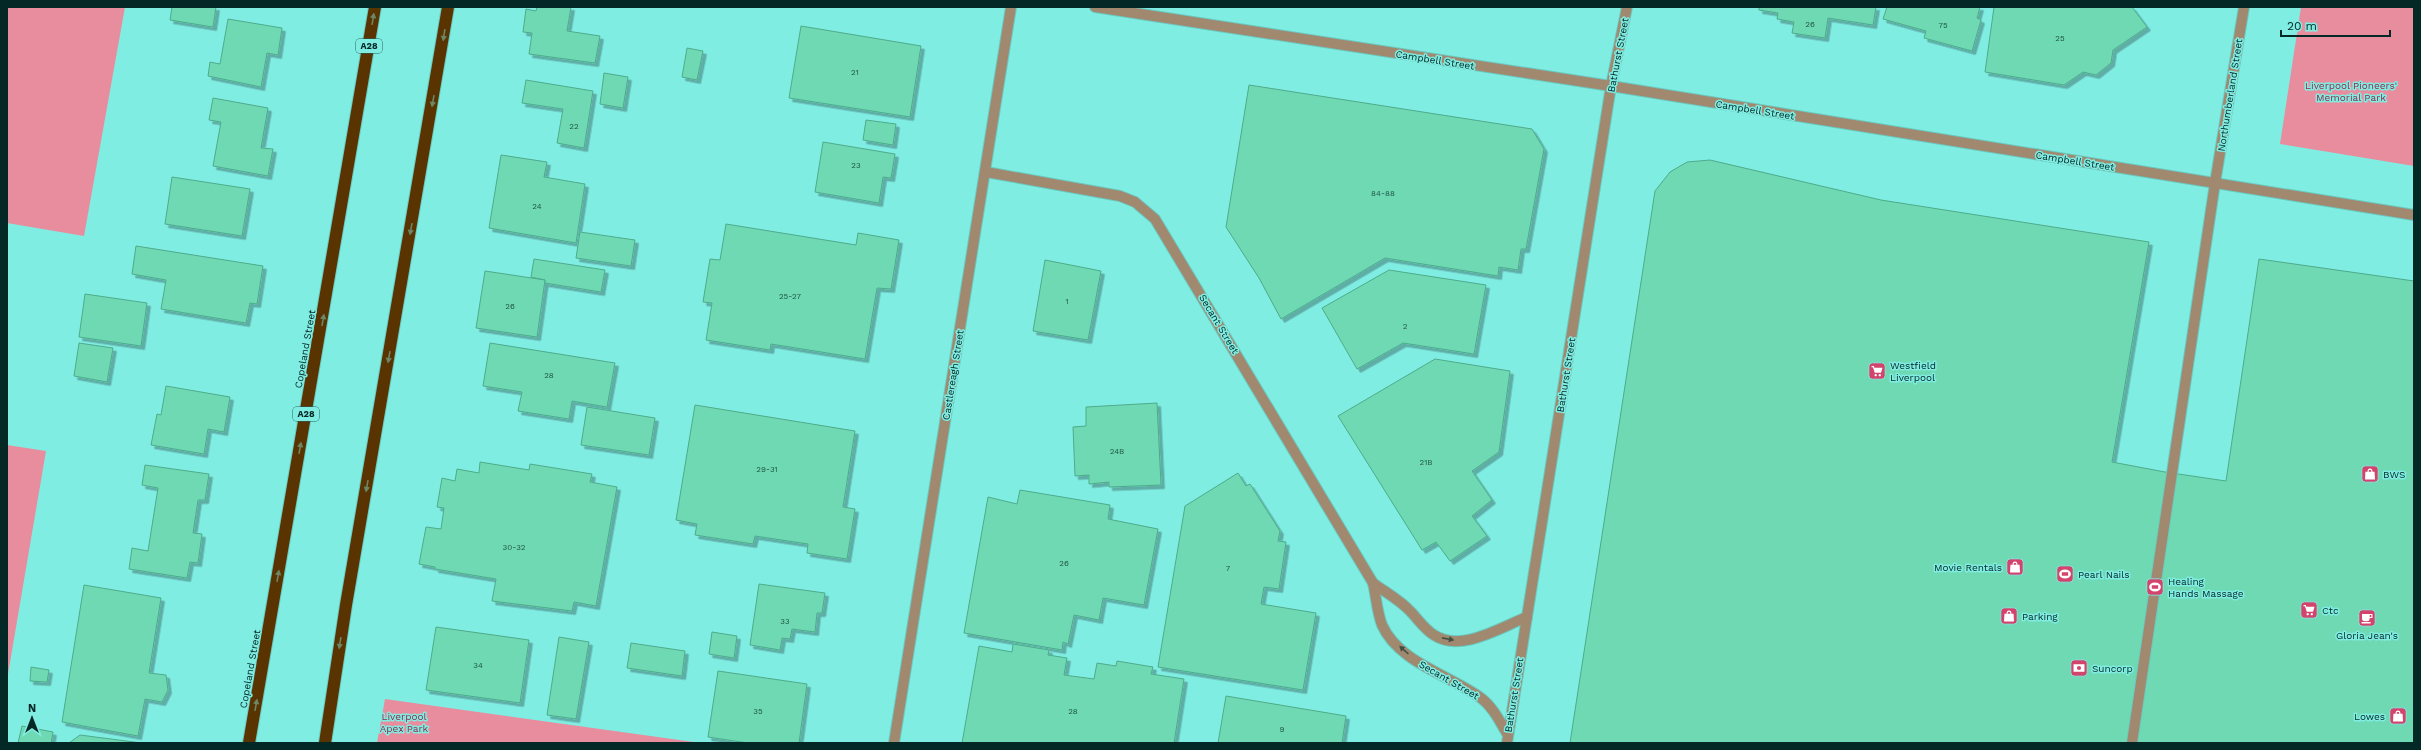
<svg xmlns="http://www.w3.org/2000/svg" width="2421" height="750" font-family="'Work Sans',sans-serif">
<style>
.green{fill:#e78d9e}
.building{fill:#6ed9b2;stroke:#4eab8b;filter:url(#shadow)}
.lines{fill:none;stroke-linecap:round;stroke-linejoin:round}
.minor-casing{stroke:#6acac1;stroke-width:12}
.highway-casing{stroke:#6acac1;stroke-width:14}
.minor{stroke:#a18970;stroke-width:10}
.highway{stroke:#593300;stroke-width:12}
.oneway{fill:#6b8766}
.oneway2{fill:#424f43}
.labels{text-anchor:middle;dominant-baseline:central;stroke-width:3;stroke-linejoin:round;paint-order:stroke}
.number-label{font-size:8px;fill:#1e5448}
.shield{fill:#80ede3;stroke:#28635e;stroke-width:1}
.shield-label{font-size:9px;font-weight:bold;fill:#032825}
.street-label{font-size:10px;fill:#032825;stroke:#80ede3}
.park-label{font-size:10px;fill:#942747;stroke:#80ede3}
.poi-label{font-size:10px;fill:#032825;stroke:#80ede3;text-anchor:start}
</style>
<defs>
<filter id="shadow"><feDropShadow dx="3.5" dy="3.5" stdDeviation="0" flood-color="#0004"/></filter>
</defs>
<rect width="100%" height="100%" fill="#80ede3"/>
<!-- green -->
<g class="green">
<polygon points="7,7 125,7 84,236 7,223"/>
<polygon points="2301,7 2414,7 2414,166 2280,144"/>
<polygon points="7,445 46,451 7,680"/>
<polygon points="385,699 701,743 377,743"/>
</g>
<!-- building -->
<g class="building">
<polygon points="172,7 216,7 213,27 170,20"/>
<polygon points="537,7 571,7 567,31 600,36 595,63 529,54 532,33 523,32 526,9 536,11"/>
<polygon points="1759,7 1876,7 1873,25 1828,18 1825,38 1792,33 1794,22 1777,19 1778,13 1759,10"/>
<polygon points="1887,7 1980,7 1977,18 1981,20 1972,51 1924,38 1926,31 1883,19"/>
<polygon points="1994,7 2132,7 2147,27 2113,50 2111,63 2096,75 2083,72 2064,85 1985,72"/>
<polygon points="228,19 282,28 278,55 267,53 261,87 208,76 210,62 220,64"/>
<polygon points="801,26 921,46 910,117 789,98"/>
<polygon points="687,48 703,51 697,80 682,77"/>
<polygon points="604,73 628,77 623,108 600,104"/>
<polygon points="526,80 593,91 584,148 557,143 563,109 522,103"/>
<polygon points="1249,85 1532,129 1544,149 1526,249 1521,249 1518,270 1499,267 1498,276 1385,258 1281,319 1259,278 1226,227"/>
<polygon points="213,98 268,108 261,148 273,149 268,176 213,166 221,122 209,120"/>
<polygon points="866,120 896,124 893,145 863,140"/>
<polygon points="823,142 895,154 891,178 883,177 879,203 815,192"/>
<polygon points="501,155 547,162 544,177 585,184 576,243 489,228"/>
<polygon points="1710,160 1881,200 2149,242 2112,462 2165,472 2226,481 2259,259 2414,281 2414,743 1570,743 1655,191 1670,172 1687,162"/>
<polygon points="172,177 250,189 242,236 165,224"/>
<polygon points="726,224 856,245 858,233 899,240 891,289 877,288 865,359 771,344 770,350 706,340 712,303 703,302 710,259 720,260"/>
<polygon points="580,232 635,240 631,266 576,258"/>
<polygon points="136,246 263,266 257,304 250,303 246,323 161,309 166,280 132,274"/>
<polygon points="534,259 605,270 601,292 545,283 545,280 531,277"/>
<polygon points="1045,260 1101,271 1088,340 1033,331"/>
<polygon points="1389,270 1486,285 1474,354 1403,343 1357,369 1322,308"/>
<polygon points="485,271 545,280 537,337 476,328"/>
<polygon points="85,294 147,303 141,346 79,337"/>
<polygon points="79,343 113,348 107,382 74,376"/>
<polygon points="490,343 615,363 607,407 572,401 569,419 518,411 522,392 483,386"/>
<polygon points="1435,359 1510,371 1499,452 1472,471 1492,500 1472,516 1487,536 1450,561 1436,542 1422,550 1338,416"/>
<polygon points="166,386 230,397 224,432 208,429 204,454 151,445 157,414 161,415"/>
<polygon points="1157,403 1161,485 1109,487 1109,482 1089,484 1089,475 1075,476 1073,427 1086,426 1086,407"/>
<polygon points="695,405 855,431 843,507 855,509 847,559 807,553 808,544 755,536 753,544 695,535 697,524 676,520"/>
<polygon points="587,407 655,418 649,455 581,445"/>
<polygon points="480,462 529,470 530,464 592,474 590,482 617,487 596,606 574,602 572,611 492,601 496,579 435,569 435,567 419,564 426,527 441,529 444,508 437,507 442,478 455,481 457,469 479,473"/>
<polygon points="145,465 209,474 205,500 198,500 193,533 202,534 198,563 190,562 187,578 129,569 132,548 148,551 158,488 142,485"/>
<polygon points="1238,473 1246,486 1250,484 1280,531 1278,541 1286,542 1279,589 1264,587 1261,604 1316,613 1303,690 1158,667 1185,506"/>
<polygon points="1020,490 1110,505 1108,519 1158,529 1144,605 1103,598 1099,620 1074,615 1068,644 1063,642 1062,650 964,633 988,497 1017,504"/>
<polygon points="759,584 825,593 822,613 817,613 815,632 792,629 790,639 782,638 780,650 750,645"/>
<polygon points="84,585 161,598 149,673 166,675 168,690 162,702 145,699 138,736 62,722"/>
<polygon points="436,627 529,640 520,703 426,690"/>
<polygon points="712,632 737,636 734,658 709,654"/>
<polygon points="559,637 589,642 576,719 547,715"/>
<polygon points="631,643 685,651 682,676 627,668"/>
<polygon points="1013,644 1049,650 1048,655 1067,658 1064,675 1094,679 1097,663 1116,666 1117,661 1153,667 1151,674 1184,679 1174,743 962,743 979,646 1012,652"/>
<polygon points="31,667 49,670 47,682 30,681"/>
<polygon points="718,671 807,684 799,743 748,743 708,737"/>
<polygon points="1226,696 1346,716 1342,743 1218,743"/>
<polygon points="22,726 53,732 51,743 18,743"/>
<polygon points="80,735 142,743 69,743"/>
</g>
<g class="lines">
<defs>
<g id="minor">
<polyline points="1095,7 1611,86 2414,215"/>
<path d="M986,172L1120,196L1135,202L1155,219L1373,583C1376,596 1377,612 1382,625C1399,663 1450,675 1481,698C1493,707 1500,722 1508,735"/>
<path d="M1373,583C1385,592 1400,600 1410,611C1418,619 1424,629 1434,635C1461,653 1501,627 1527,617"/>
<polyline points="894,743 1011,7"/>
<polyline points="1507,743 1611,86 1627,7"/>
<polyline points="2132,743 2215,183 2244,7"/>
</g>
<g id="highway">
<polyline points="249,743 375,7"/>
<polyline points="325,743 346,605 448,7"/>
</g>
</defs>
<!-- minor casing -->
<use href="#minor" class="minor-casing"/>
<!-- highway casing -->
<use href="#highway" class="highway-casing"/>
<!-- minor -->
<use href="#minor" class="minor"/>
<!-- highway -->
<use href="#highway" class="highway"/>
</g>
<!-- one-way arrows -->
<defs><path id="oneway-solid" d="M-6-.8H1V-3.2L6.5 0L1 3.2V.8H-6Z"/></defs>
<g class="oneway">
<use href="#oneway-solid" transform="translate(373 19) rotate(-81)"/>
<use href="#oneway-solid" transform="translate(444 35) rotate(99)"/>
<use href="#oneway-solid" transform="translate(433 101) rotate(100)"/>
<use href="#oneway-solid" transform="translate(411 229) rotate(100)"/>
<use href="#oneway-solid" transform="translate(323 320) rotate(-80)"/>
<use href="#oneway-solid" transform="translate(389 357) rotate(100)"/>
<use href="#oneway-solid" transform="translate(300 448) rotate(-80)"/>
<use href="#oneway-solid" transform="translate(367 486) rotate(100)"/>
<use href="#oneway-solid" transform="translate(278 576) rotate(-80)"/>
<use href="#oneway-solid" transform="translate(340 643) rotate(99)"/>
<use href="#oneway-solid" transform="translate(256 705) rotate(-80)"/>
</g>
<g class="oneway2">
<use href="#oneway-solid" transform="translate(1448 639) rotate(11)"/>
<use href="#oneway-solid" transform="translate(1404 650) rotate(-138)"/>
</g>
<!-- icons -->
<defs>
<symbol id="supermarket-square" viewBox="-11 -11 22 22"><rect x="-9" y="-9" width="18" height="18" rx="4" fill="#d3446c" stroke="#80ede3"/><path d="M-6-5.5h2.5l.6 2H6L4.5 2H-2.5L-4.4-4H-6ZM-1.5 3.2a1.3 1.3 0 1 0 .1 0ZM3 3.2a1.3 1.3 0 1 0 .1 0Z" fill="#fff"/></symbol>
<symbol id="shop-square" viewBox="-11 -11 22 22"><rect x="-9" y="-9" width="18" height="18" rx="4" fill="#d3446c" stroke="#80ede3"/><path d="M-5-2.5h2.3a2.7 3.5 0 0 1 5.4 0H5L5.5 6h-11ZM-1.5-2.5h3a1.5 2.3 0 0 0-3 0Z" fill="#fff"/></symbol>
<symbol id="stadium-square" viewBox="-11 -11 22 22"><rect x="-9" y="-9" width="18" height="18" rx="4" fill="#d3446c" stroke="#80ede3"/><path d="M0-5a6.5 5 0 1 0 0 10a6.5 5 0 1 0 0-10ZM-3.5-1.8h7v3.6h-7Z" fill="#fff"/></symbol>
<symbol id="cafe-square" viewBox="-11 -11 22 22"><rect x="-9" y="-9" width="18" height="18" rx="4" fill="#d3446c" stroke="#80ede3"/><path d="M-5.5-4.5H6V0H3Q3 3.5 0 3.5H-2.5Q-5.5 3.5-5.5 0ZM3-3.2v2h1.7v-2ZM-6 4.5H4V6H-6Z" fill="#fff"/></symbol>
<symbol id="bank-square" viewBox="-11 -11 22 22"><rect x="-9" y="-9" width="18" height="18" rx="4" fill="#d3446c" stroke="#80ede3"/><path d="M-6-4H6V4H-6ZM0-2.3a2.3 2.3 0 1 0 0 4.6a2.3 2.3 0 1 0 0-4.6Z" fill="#fff"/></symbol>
</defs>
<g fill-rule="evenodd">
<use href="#supermarket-square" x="1867" y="361" width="20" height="20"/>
<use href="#shop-square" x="2360" y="464" width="20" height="20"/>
<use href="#shop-square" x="2005" y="557" width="20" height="20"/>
<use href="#stadium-square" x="2055" y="564" width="20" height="20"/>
<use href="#stadium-square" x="2145" y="577" width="20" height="20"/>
<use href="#supermarket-square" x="2299" y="600" width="20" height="20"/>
<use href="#shop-square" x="1999" y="606" width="20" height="20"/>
<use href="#cafe-square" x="2357" y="608" width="20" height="20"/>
<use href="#bank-square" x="2069" y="658" width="20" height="20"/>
<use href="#shop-square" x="2388" y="706" width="20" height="20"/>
</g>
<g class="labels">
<!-- number labels -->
<g class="number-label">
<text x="1810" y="24">26</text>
<text x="1943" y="25">75</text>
<text x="2060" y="38">25</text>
<text x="855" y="72">21</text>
<text x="574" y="126">22</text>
<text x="856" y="165">23</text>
<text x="1383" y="193">84-88</text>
<text x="537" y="206">24</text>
<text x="790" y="296">25-27</text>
<text x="1067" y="301">1</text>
<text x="510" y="306">26</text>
<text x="1405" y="326">2</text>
<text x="549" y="375">28</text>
<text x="1117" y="451">24B</text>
<text x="1426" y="462">21B</text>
<text x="767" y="469">29-31</text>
<text x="514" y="547">30-32</text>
<text x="1064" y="563">26</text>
<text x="1228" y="568">7</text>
<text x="785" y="621">33</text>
<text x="478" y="665">34</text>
<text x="758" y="711">35</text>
<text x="1073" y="711">28</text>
<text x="1282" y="729">9</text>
</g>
<!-- shield labels -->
<g class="shield">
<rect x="356" y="39" width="26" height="14" rx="3"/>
<rect x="293" y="407" width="26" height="14" rx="3"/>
</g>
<g class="shield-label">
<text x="369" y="46">A28</text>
<text x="306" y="414">A28</text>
</g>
<!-- street labels -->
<g class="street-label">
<text transform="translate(1618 55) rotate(-79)">Bathurst Street</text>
<text transform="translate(1435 60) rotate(9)">Campbell Street</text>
<text transform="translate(2230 95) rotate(-81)">Northumberland Street</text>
<text transform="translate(1755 110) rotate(9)">Campbell Street</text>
<text transform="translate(2075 161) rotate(9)">Campbell Street</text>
<text transform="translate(1219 324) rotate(59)">Secant Street</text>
<text transform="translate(305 349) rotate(-80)">Copeland Street</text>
<text transform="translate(953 375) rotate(-81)">Castlereagh Street</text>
<text transform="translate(1566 375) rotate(-81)">Bathurst Street</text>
<text transform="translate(250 669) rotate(-80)">Copeland Street</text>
<text transform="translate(1449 680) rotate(30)">Secant Street</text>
<text transform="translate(1514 695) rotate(-81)">Bathurst Street</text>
</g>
<!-- park labels -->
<g class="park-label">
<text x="2351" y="85">Liverpool Pioneers'<tspan x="2351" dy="12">Memorial Park</tspan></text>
<text x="404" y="716">Liverpool<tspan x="404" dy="12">Apex Park</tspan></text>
</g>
<!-- poi labels -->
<g class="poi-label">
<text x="1890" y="365">Westfield<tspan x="1890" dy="12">Liverpool</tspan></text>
<text x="2383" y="474">BWS</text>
<text x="2002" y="567" text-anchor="end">Movie Rentals</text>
<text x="2078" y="574">Pearl Nails</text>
<text x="2168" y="581">Healing<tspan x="2168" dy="12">Hands Massage</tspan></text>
<text x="2322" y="610">Ctc</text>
<text x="2022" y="616">Parking</text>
<text x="2367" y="635" text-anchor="middle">Gloria Jean's</text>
<text x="2092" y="668">Suncorp</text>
<text x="2385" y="716" text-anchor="end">Lowes</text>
</g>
</g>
<!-- border -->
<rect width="2421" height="750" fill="none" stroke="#032825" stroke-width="16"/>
<!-- north arrow -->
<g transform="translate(32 718)" stroke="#80ede3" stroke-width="3" paint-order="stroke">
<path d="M0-3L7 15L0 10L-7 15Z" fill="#032825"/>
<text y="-6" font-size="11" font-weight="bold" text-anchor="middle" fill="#032825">N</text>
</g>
<!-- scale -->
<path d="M2281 30v6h109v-6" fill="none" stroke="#032825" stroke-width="2"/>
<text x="2287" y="30" font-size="12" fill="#032825" stroke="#80ede3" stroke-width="3" paint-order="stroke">20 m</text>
</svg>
